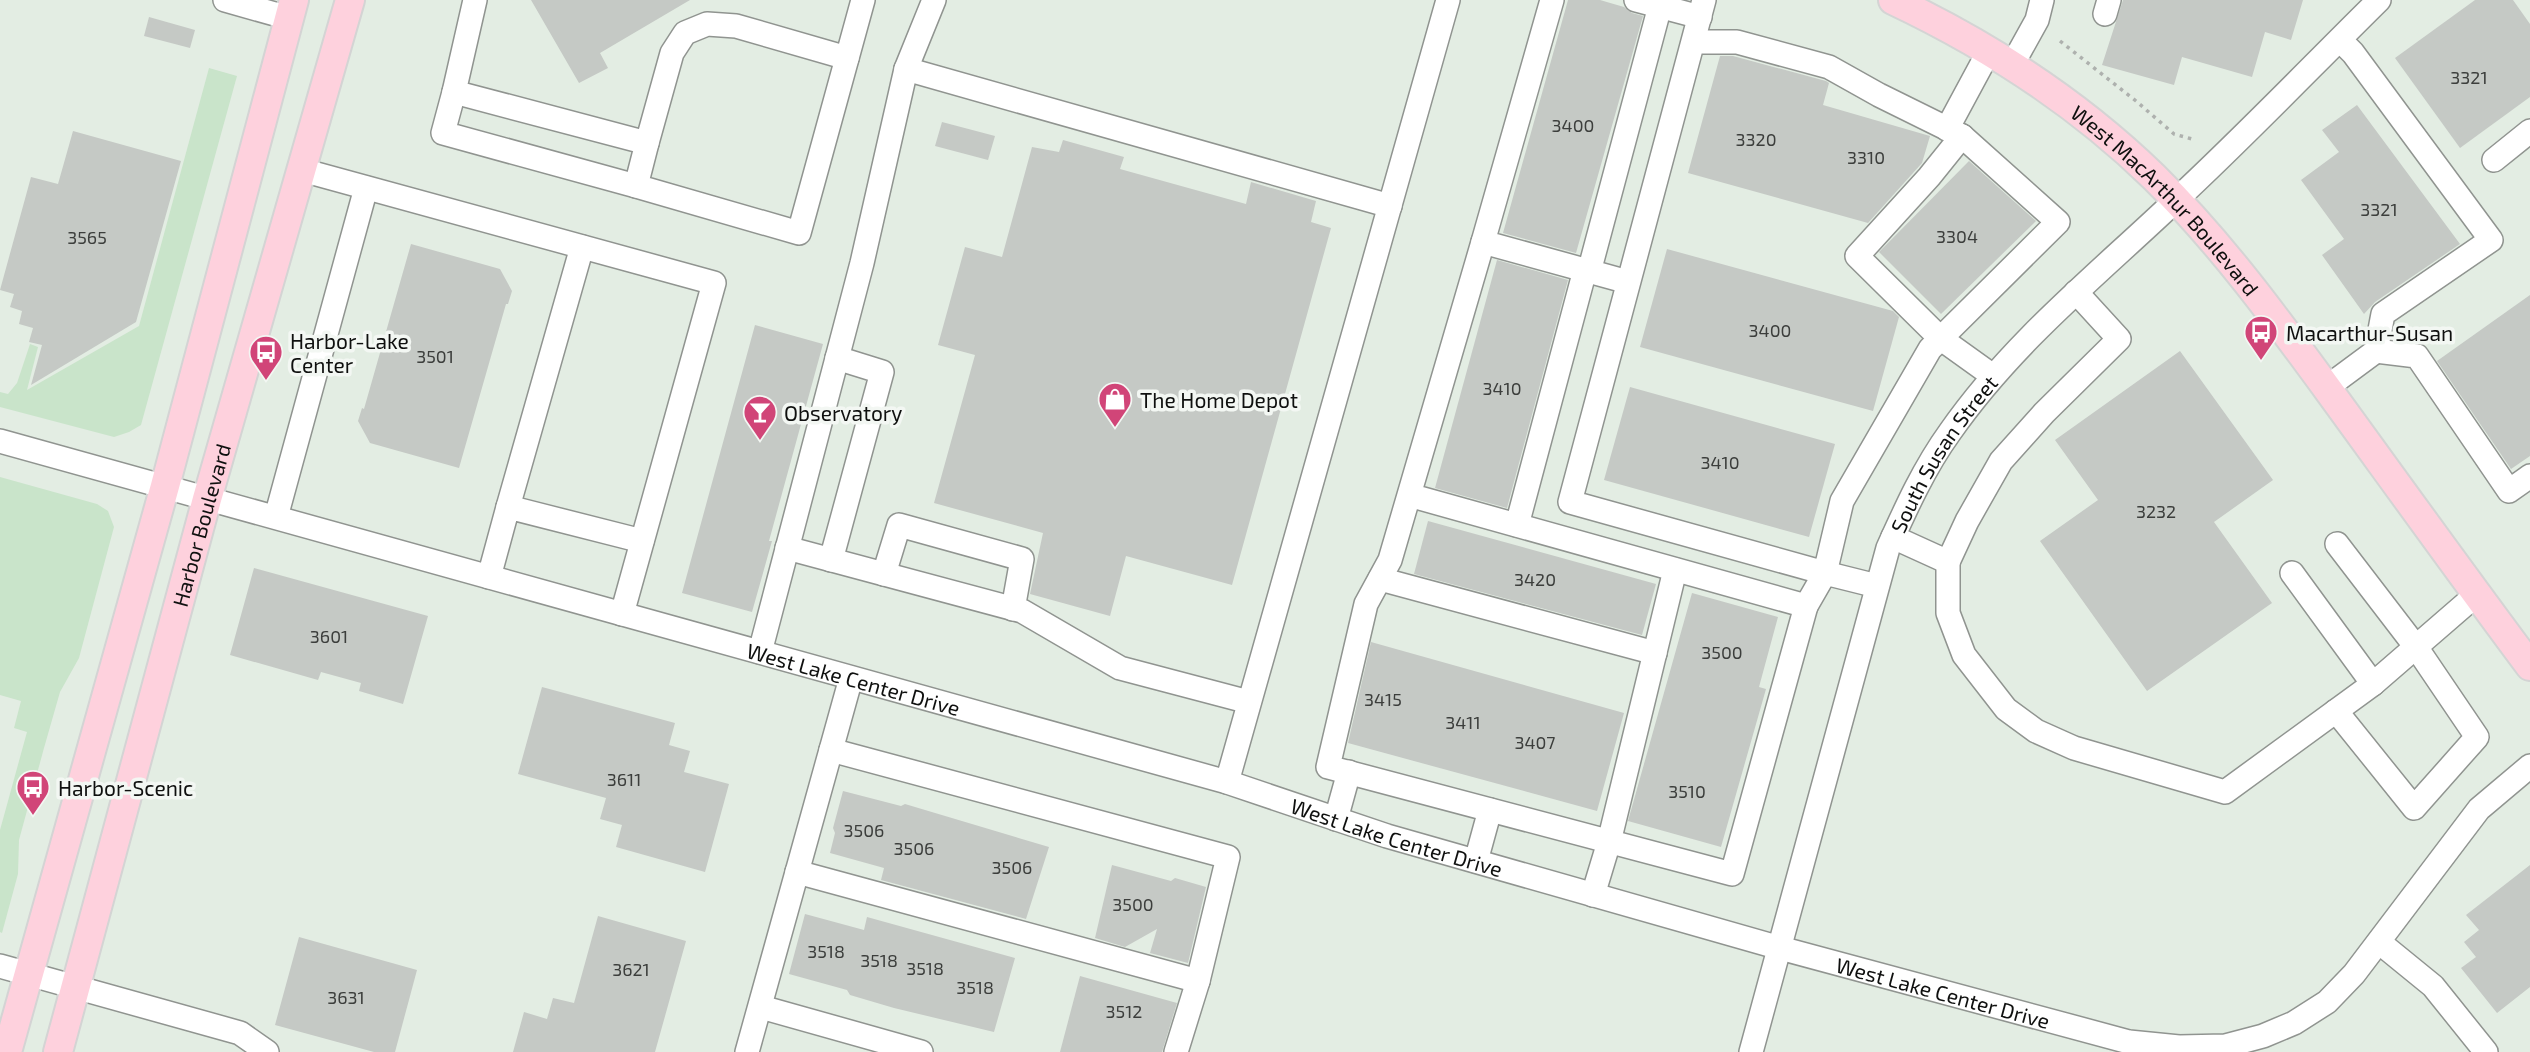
<svg xmlns="http://www.w3.org/2000/svg" width="2530" height="1052" font-family="'Exo 2',sans-serif">
<style>
.built{fill:#e3ede3}
.green{fill:#c9e4ca}
.building{fill:#c5c9c5}
.lines{fill:none;stroke-linecap:round;stroke-linejoin:round}
.minor-casing{stroke:#909490;stroke-width:26}
.major-casing{stroke:#d4d4d4;stroke-width:32}
.path{stroke:#aeb1ae;stroke-width:3.5;stroke-dasharray:3.5 5;stroke-linecap:butt}
.minor{stroke:#fff;stroke-width:23}
.major{stroke:#fed1dd;stroke-width:28}
.labels{text-anchor:middle;dominant-baseline:central;stroke-width:7;stroke-linejoin:round;paint-order:stroke}
.number-label{font-size:18px;fill:#3c3e3c}
.street-label{font-size:21px;fill:#0f100f;stroke:#f3f7f3}
.poi-label{font-size:21px;fill:#0f100f;stroke:#f3f7f3;text-anchor:start}
</style>
<rect width="100%" height="100%" fill="#f3f7f3"/>
<!-- built -->
<rect class="built" x="0" y="0" width="2530" height="1052"/>
<!-- green -->
<g class="green">
<polygon points="209,68 237,76 141,425 129,432 114,437 0,407 0,392 8,394 17,383 30,344 38,347 27,390 139,326"/>
<polygon points="0,477 97,504 108,511 114,527 79,658 60,692 44,748 19,840 18,874 2,933 0,932 0,830 27,732 14,728 21,701 0,695"/>
</g>
<!-- building -->
<g class="building">
<polygon points="531,0 690,0 600,53 608,68 579,83"/>
<polygon points="1568,0 1600,0 1624,7 1632,13 1643,16 1576,253 1503,233"/>
<polygon points="2123,0 2303,0 2291,40 2265,32 2252,77 2182,57 2174,85 2102,65"/>
<polygon points="2475,0 2513,0 2530,24 2530,97 2460,148 2395,58"/>
<polygon points="149,17 195,30 190,48 144,36"/>
<polygon points="1720,56 1733,56 1826,81 1829,83 1823,105 1930,136 1922,163 1868,223 1688,173"/>
<polygon points="2357,105 2460,244 2375,302 2364,314 2322,255 2344,239 2301,180 2339,152 2322,130"/>
<polygon points="942,122 995,136 988,160 935,146"/>
<polygon points="73,131 181,161 136,322 31,385 42,345 29,342 33,328 19,324 22,311 10,307 14,294 0,290 31,177 58,184"/>
<polygon points="1063,140 1124,157 1120,169 1246,204 1251,182 1316,201 1311,222 1331,228 1232,585 1126,556 1110,616 1030,594 1043,533 934,503 975,355 938,345 965,247 1002,257 1032,147 1059,152"/>
<polygon points="1969,161 2036,221 1941,314 1879,252"/>
<polygon points="411,244 500,269 512,291 508,304 506,304 459,468 370,443 358,421 362,408 364,409"/>
<polygon points="1667,249 1893,311 1899,317 1873,411 1640,347"/>
<polygon points="1497,260 1568,280 1507,508 1435,488"/>
<polygon points="2530,295 2530,456 2511,469 2437,361"/>
<polygon points="755,325 823,344 769,541 772,541 752,612 682,593"/>
<polygon points="2180,351 2273,480 2214,522 2272,603 2147,691 2040,541 2098,500 2055,440"/>
<polygon points="1630,387 1835,444 1809,537 1604,480"/>
<polygon points="1428,521 1656,584 1642,635 1414,574"/>
<polygon points="254,568 428,616 403,704 359,691 361,683 321,672 318,680 230,655"/>
<polygon points="1692,593 1778,617 1759,687 1766,689 1721,847 1628,821"/>
<polygon points="1371,642 1624,713 1597,811 1348,743"/>
<polygon points="542,687 675,723 669,745 690,751 684,772 729,784 705,872 616,847 622,825 600,819 606,798 518,774"/>
<polygon points="843,791 901,806 905,804 1049,847 1026,919 881,880 884,868 830,853 835,833 833,828"/>
<polygon points="1112,865 1171,881 1175,878 1206,887 1188,963 1150,953 1157,929 1125,947 1095,938"/>
<polygon points="2530,865 2530,987 2497,1013 2461,968 2476,957 2464,942 2479,930 2466,915"/>
<polygon points="805,914 864,930 867,917 1015,958 994,1032 894,1008 850,995 847,990 789,974"/>
<polygon points="598,916 686,941 655,1052 513,1052 524,1012 547,1019 553,998 574,1003"/>
<polygon points="299,937 417,970 395,1052 374,1052 275,1025"/>
<polygon points="1080,976 1177,1003 1162,1052 1060,1052"/>
</g>
<g class="lines">
<defs>
<g id="minor">
<polyline points="225,0 289,18"/>
<polyline points="475,0 454,92 647,143 636,186 799,233 863,0"/>
<polyline points="1552,0 1483,242 1628,282"/>
<polyline points="1636,0 1700,17"/>
<polyline points="2105,14 2109,0"/>
<polyline points="1693,42 1737,42 1829,67 1879,95 1962,136 2058,222 1930,349 1842,501 1825,573 1570,502 1704,0"/>
<polyline points="2012,65 2037,20 2042,0"/>
<polyline points="906,69 1390,206"/>
<polyline points="454,92 443,133 636,186"/>
<polyline points="1947,129 1989,51"/>
<polyline points="1962,136 1929,177 1857,256 1940,338 1993,376"/>
<polyline points="647,143 672,53 685,33 707,24 736,26 847,58"/>
<polyline points="2494,160 2530,131"/>
<polyline points="302,170 714,283 622,614"/>
<polyline points="1589,272 1660,6"/>
<polyline points="2376,351 2417,356 2509,491 2530,476"/>
<polyline points="2326,388 2376,351 2383,314 2491,240 2353,53 2340,40"/>
<path id="s1" d="M0,441L1227,782L1387,836L1780,948L2129,1042L2179,1047L2225,1046L2263,1036L2294,1023L2327,1002L2354,974L2479,809L2530,766"/>
<polyline points="1409,495 1806,606 1732,874 1328,767 1366,604 1390,560 1483,242"/>
<polyline points="508,507 582,247"/>
<polyline points="276,517 366,188"/>
<polyline points="1517,525 1585,270"/>
<polyline points="1893,537 1948,562 1967,521 2001,461 2044,413 2119,339 2076,292"/>
<polyline points="787,548 1022,611 1120,668 1249,702"/>
<polyline points="831,560 882,372 837,358"/>
<polyline points="1948,562 1948,613 1964,655 2006,709 2036,731 2074,748 2225,792 2373,684 2477,594"/>
<polyline points="2292,573 2373,684"/>
<polyline points="884,574 899,525 1022,559 1013,609"/>
<polyline points="489,577 508,507 642,541"/>
<polyline points="1380,579 1655,653"/>
<polyline points="1806,606 1825,573 1877,586"/>
<polyline points="760,652 862,263 906,69 934,0"/>
<polyline points="2336,711 2414,808 2477,737 2416,647 2337,544"/>
<polyline points="831,750 1228,857 1198,981 1176,1052"/>
<polyline points="1227,782 1448,0"/>
<polyline points="1336,819 1349,772"/>
<polyline points="1476,861 1490,810"/>
<polyline points="797,872 1198,981"/>
<polyline points="1593,895 1609,842 1675,570"/>
<polyline points="2379,942 2433,986 2486,1052"/>
<polyline points="0,966 240,1033 267,1052"/>
<polyline points="761,1007 921,1052"/>
<polyline points="747,1052 851,678"/>
<path id="s2" d="M1751,1052L1888,548C1906,508 1924,468 1950,432C2012,343 2097,275 2175,201C2245,136 2311,67 2379,0"/>
</g>
<g id="major">
<path id="s3" d="M1893,0C1988,45 2078,103 2154,177C2223,245 2280,324 2337,402C2401,490 2465,579 2530,666"/>
<polyline points="7,1052 165,486 294,0"/>
<path id="s4" d="M58,1052L207,499L350,0"/>
</g>
</defs>
<!-- minor casing -->
<use href="#minor" class="minor-casing"/>
<!-- major casing -->
<use href="#major" class="major-casing"/>
<!-- path -->
<polyline class="path" points="2060,41 2136,101 2174,134 2192,139"/>
<!-- minor -->
<use href="#minor" class="minor"/>
<!-- major -->
<use href="#major" class="major"/>
</g>
<!-- icons -->
<defs>
<symbol id="bus-pin" viewBox="-11 -11 22 30"><path d="M0 17L-7.5 6A9.5 9.5 0 1 1 7.5 6Z" fill="#d14578" stroke="#f3f7f3"/><path d="M-5-6H5V4H4V6H2V4H-2V6H-4V4H-5ZM-3.5-4V0h7V-4ZM-3.5 1.2v1.5H-2V1.2ZM2 1.2v1.5H3.5V1.2Z" fill="#fff"/></symbol>
<symbol id="shop-pin" viewBox="-11 -11 22 30"><path d="M0 17L-7.5 6A9.5 9.5 0 1 1 7.5 6Z" fill="#d14578" stroke="#f3f7f3"/><path d="M-5-2.5h2.3a2.7 3.5 0 0 1 5.4 0H5L5.5 6h-11ZM-1.5-2.5h3a1.5 2.3 0 0 0-3 0Z" fill="#fff"/></symbol>
<symbol id="bar-pin" viewBox="-11 -11 22 30"><path d="M0 17L-7.5 6A9.5 9.5 0 1 1 7.5 6Z" fill="#d14578" stroke="#f3f7f3"/><path d="M-6-5H6L.8 .8V4.5H3.5V6h-7V4.5H-.8V.8Z" fill="#fff"/></symbol>
</defs>
<g fill-rule="evenodd">
<use href="#bus-pin" x="2242" y="313" width="38" height="52"/>
<use href="#bus-pin" x="247" y="333" width="38" height="52"/>
<use href="#shop-pin" x="1096" y="380" width="38" height="52"/>
<use href="#bar-pin" x="741" y="393" width="38" height="52"/>
<use href="#bus-pin" x="14" y="768" width="38" height="52"/>
</g>
<g class="labels">
<!-- number labels -->
<g class="number-label">
<text x="2469" y="77">3321</text>
<text x="1573" y="125">3400</text>
<text x="1756" y="139">3320</text>
<text x="1866" y="157">3310</text>
<text x="2379" y="209">3321</text>
<text x="1957" y="236">3304</text>
<text x="87" y="237">3565</text>
<text x="1770" y="330">3400</text>
<text x="435" y="356">3501</text>
<text x="1502" y="388">3410</text>
<text x="1720" y="462">3410</text>
<text x="2156" y="511">3232</text>
<text x="1535" y="579">3420</text>
<text x="329" y="636">3601</text>
<text x="1722" y="652">3500</text>
<text x="1383" y="699">3415</text>
<text x="1463" y="722">3411</text>
<text x="1535" y="742">3407</text>
<text x="624" y="779">3611</text>
<text x="1687" y="791">3510</text>
<text x="864" y="830">3506</text>
<text x="914" y="848">3506</text>
<text x="1012" y="867">3506</text>
<text x="1133" y="904">3500</text>
<text x="826" y="951">3518</text>
<text x="879" y="960">3518</text>
<text x="925" y="968">3518</text>
<text x="631" y="969">3621</text>
<text x="975" y="987">3518</text>
<text x="346" y="997">3631</text>
<text x="1124" y="1011">3512</text>
</g>
<!-- street labels -->
<g class="street-label">
<text stroke="none"><textPath href="#s3" startOffset="341">West MacArthur Boulevard</textPath></text>
<text stroke="none"><textPath href="#s2" startOffset="632">South Susan Street</textPath></text>
<text stroke="none"><textPath href="#s4" startOffset="546">Harbor Boulevard</textPath></text>
<text stroke="none"><textPath href="#s1" startOffset="886">West Lake Center Drive</textPath></text>
<text stroke="none"><textPath href="#s1" startOffset="1452">West Lake Center Drive</textPath></text>
<text stroke="none"><textPath href="#s1" startOffset="2020">West Lake Center Drive</textPath></text>
</g>
<!-- poi labels -->
<g class="poi-label">
<text x="2286" y="332">Macarthur-Susan</text>
<text x="290" y="340">Harbor-Lake<tspan x="290" dy="24">Center</tspan></text>
<text x="1140" y="399">The Home Depot</text>
<text x="784" y="412">Observatory</text>
<text x="58" y="787">Harbor-Scenic</text>
</g>
</g>
</svg>
